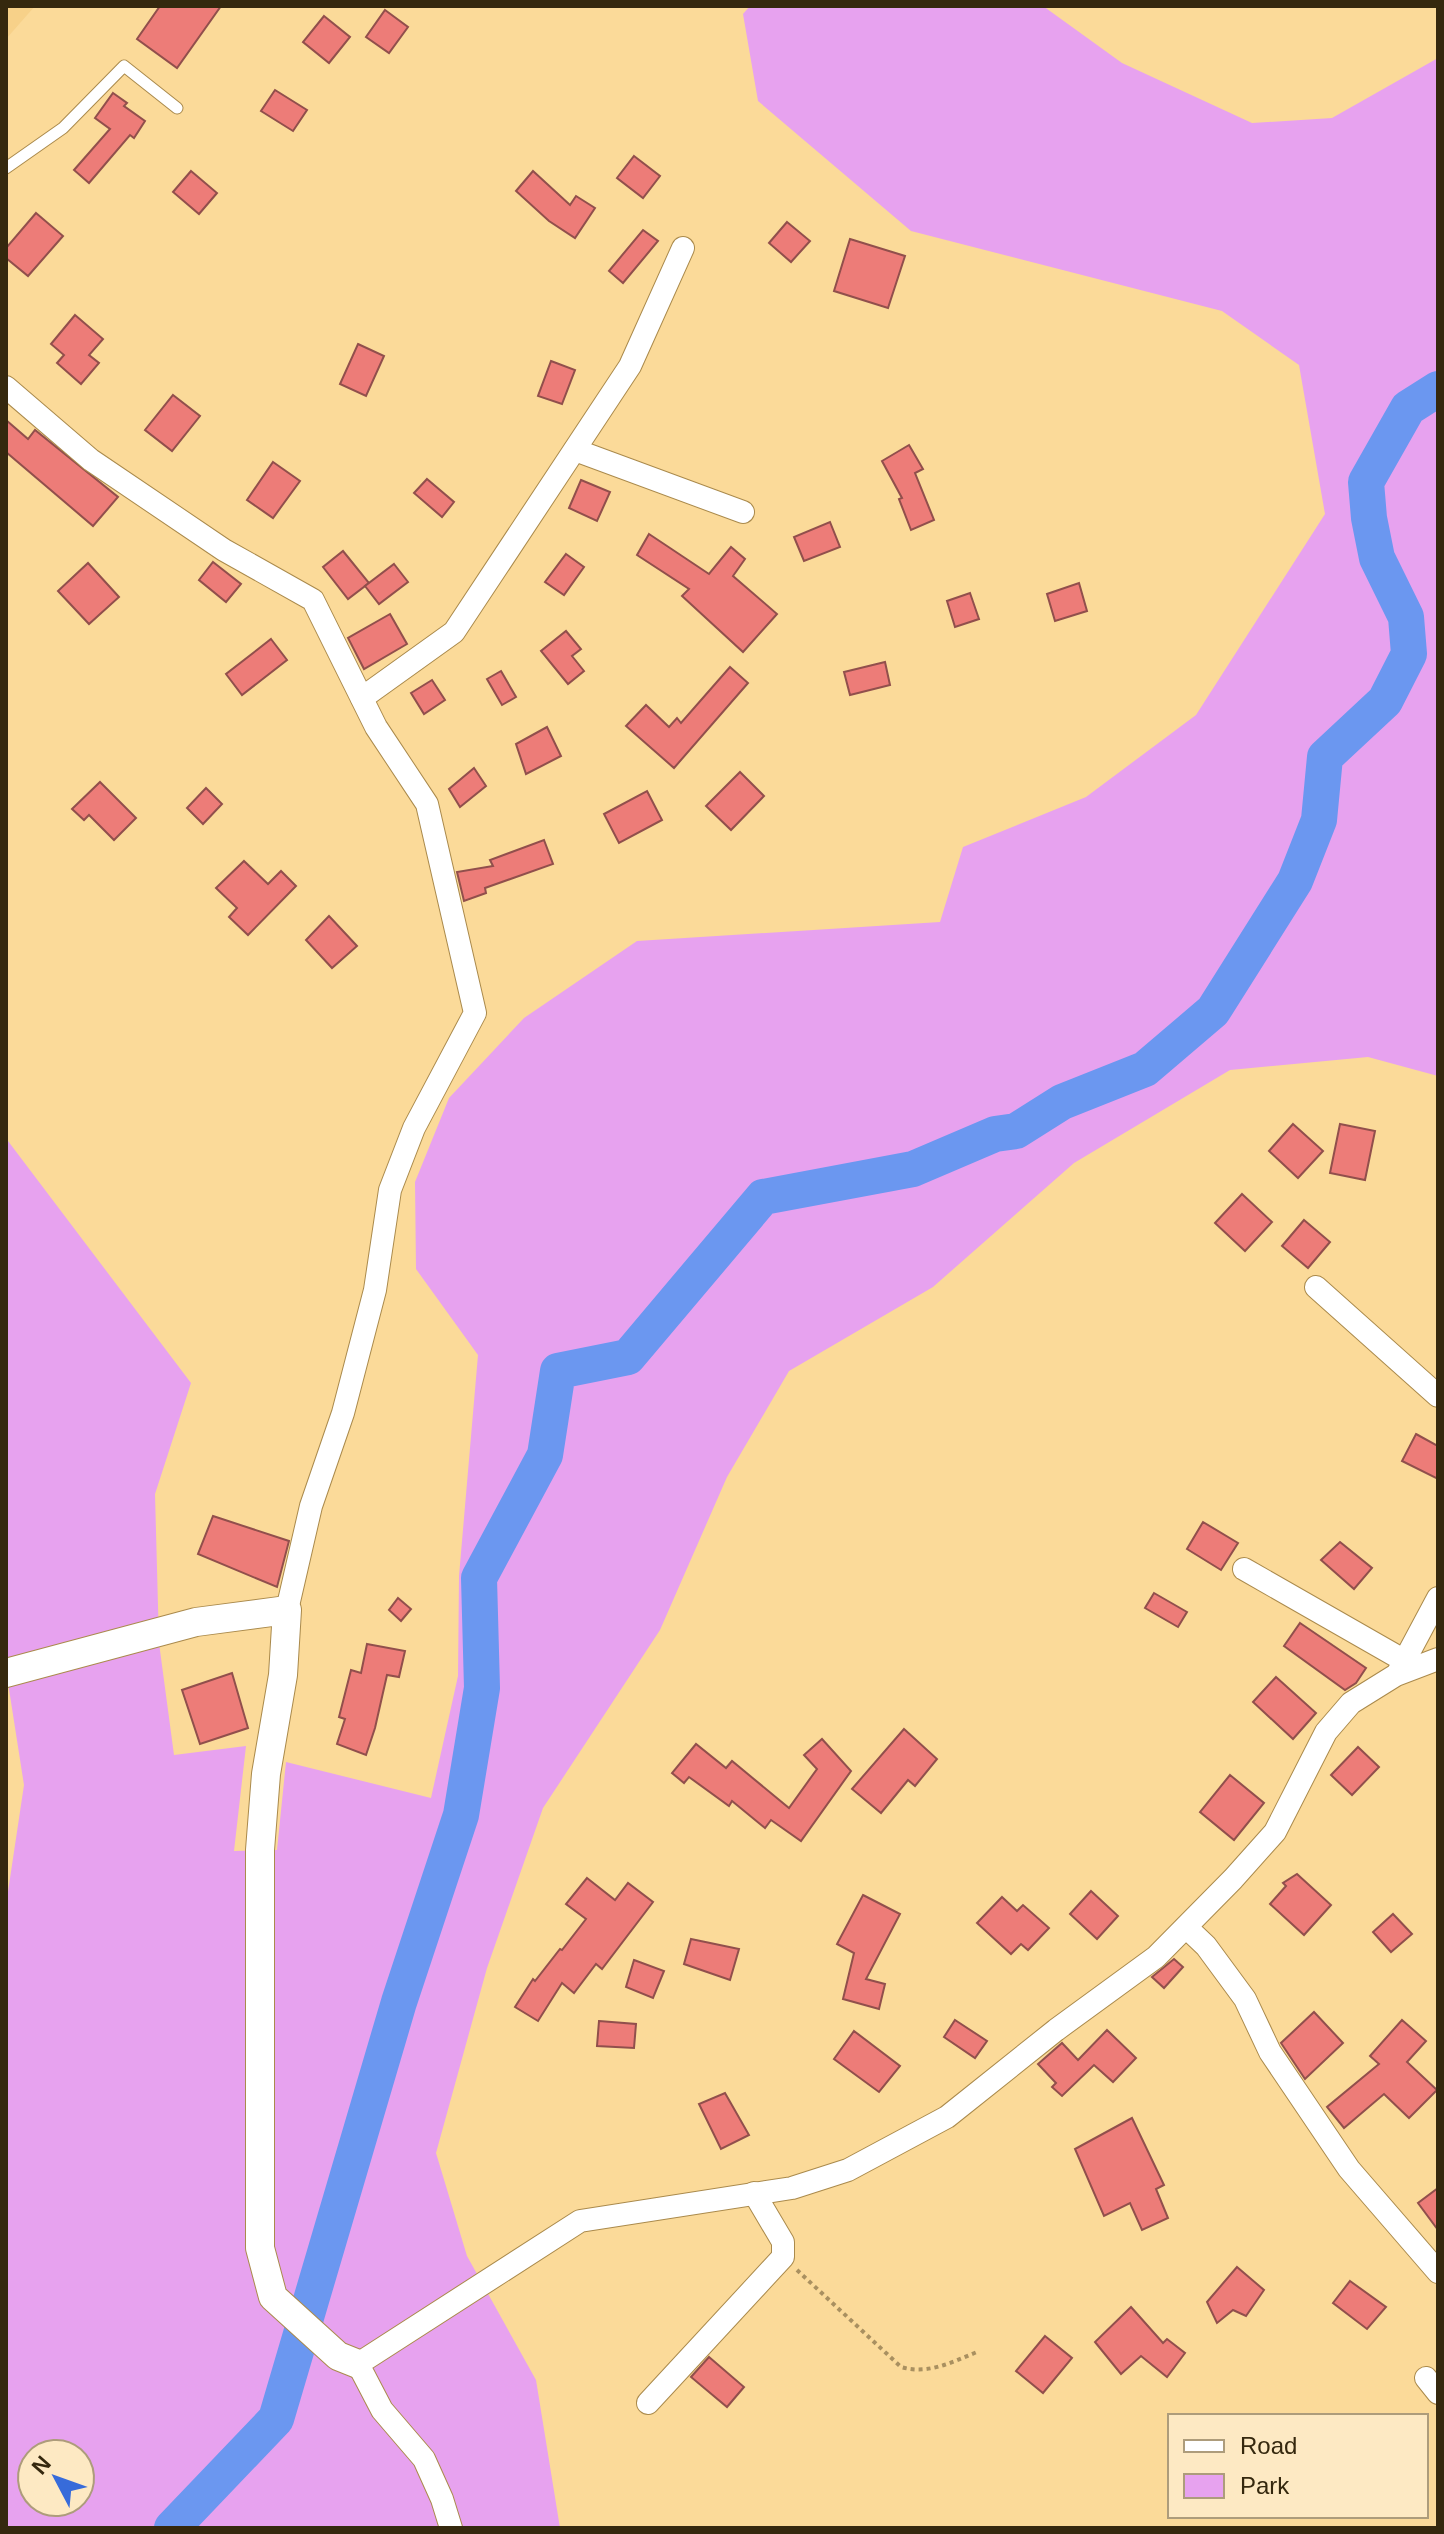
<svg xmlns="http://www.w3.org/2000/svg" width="1444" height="2534" font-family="Arial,sans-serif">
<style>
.built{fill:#f7d189}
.green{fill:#e7a2ef;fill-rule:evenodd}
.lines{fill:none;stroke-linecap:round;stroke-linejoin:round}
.river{stroke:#6b97f0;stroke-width:36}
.building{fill:#ed7c78;stroke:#914f4c;stroke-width:2}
.service-casing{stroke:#aa8a4c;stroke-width:13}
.minor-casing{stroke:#aa8a4c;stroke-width:24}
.tertiary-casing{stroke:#aa8a4c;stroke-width:30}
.path{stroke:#a99060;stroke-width:4;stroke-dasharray:4 4;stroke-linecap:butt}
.service{stroke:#fff;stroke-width:11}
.minor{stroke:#fff;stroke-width:22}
.tertiary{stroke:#fff;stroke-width:28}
</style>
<rect width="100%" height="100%" fill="#fbda99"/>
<!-- built -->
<polygon class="built" points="6,6 35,6 6,39"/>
<!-- green -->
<path class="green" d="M750,6H1043L1122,63L1252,123L1332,118L1438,58V1076L1368,1057L1230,1070L1074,1163L933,1287L789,1371L727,1477L660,1630L543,1808L487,1968L436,2153L467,2256L536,2380L560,2528H6V1905L24,1785L6,1670V1143L8,1141L191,1383L155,1494L159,1643L174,1755L246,1746L234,1851L277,1850L286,1762L431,1798L458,1676L459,1576L478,1355L416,1269L415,1182L449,1098L524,1018L637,941L940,922L963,847L1086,797L1196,715L1325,514L1299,365L1222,311L911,231L758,101L743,14ZM32,2454H80V2502H32Z"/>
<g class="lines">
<!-- river -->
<polyline class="river" points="172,2528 276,2419 399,2002 461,1815 482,1688 479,1578 545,1455 558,1371 628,1357 763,1197 913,1169 995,1134 1016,1131 1062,1102 1145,1069 1213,1011 1295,881 1319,820 1325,757 1385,701 1409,654 1406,617 1377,558 1369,518 1366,482 1408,408 1438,389"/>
</g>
<!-- building -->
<g class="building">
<polygon points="160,6 221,6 177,68 137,39"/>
<polygon points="385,10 408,27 389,53 366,37"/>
<polygon points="324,16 350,37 329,63 303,42"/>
<polygon points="275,90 307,110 293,131 261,111"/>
<polygon points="113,93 127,103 124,106 145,121 134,138 130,135 89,183 74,170 110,129 95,118"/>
<polygon points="634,156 660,176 643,198 617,178"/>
<polygon points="191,171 217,193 199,214 173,192"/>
<polygon points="533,171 570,205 576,196 595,208 575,238 549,221 516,191"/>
<polygon points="36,213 63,236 28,276 6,258 6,248"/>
<polygon points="787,222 810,241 791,262 769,243"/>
<polygon points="643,230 658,241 623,283 609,271"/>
<polygon points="850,239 905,256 888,308 834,291"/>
<polygon points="75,315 103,339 89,355 99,363 81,384 57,363 64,355 51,344"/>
<polygon points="358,344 384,356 366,396 340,384"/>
<polygon points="551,361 575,370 562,404 538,396"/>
<polygon points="173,395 200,416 172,451 145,430"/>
<polygon points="6,420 28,439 35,430 118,497 93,526 6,452"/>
<polygon points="909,445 923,469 915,473 934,520 911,530 899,499 902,498 882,461"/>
<polygon points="273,462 300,481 273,518 247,500"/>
<polygon points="427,479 454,502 442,517 414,493"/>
<polygon points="581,480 610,492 597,521 569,508"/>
<polygon points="830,522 840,547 804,561 794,537"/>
<polygon points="649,534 709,574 731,547 745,559 733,576 777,614 743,652 682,596 689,589 637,555"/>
<polygon points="343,551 369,583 348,599 323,567"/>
<polygon points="566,554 584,567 564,595 545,582"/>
<polygon points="213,562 241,584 226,602 199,580"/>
<polygon points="88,563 119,597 89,624 58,591"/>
<polygon points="394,564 408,582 379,604 365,586"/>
<polygon points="1079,583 1087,611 1055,621 1047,594"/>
<polygon points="970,593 979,619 955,627 947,601"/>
<polygon points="390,614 407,644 364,669 348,638"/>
<polygon points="566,631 581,649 572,656 584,671 568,684 541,651"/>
<polygon points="271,639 287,660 242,695 226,674"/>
<polygon points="885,662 890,685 850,695 844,672"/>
<polygon points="730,667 748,683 674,768 626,726 646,705 669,727 677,718 681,723"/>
<polygon points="501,671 516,697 502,705 487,679"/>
<polygon points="432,680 445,700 424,714 411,693"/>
<polygon points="547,727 561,756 526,774 516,744"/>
<polygon points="474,768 486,786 460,807 449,789"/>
<polygon points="740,772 764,796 731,830 706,806"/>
<polygon points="100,782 136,818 114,840 89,815 84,820 72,809"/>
<polygon points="206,788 222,804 203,824 187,808"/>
<polygon points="647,791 662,820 619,843 604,814"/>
<polygon points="544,840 553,864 485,888 486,893 464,901 457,872 493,866 490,860"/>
<polygon points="244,861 268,884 281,871 296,886 248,935 229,917 237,908 216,888"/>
<polygon points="329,916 357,946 332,968 306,940"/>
<polygon points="1293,1124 1323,1151 1298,1178 1269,1151"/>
<polygon points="1340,1124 1375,1131 1365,1180 1330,1173"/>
<polygon points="1242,1194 1272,1222 1245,1251 1215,1223"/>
<polygon points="1304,1220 1330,1242 1308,1268 1282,1246"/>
<polygon points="1416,1434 1438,1446 1438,1479 1402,1461"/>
<polygon points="213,1516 289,1541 277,1587 198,1554"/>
<polygon points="1203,1522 1238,1543 1221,1570 1187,1549"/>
<polygon points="1340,1542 1372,1568 1354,1589 1321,1560"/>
<polygon points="1154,1593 1187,1612 1178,1627 1145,1608"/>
<polygon points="398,1598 411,1609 401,1621 389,1610"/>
<polygon points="1300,1623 1366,1668 1356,1683 1345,1690 1284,1646"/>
<polygon points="367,1644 405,1651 399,1677 387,1675 375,1728 366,1755 337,1744 345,1719 339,1717 351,1670 361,1673"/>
<polygon points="232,1673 248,1728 200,1744 182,1690"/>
<polygon points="1276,1677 1316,1713 1293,1739 1253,1702"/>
<polygon points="904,1729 937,1759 915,1786 908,1780 881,1813 852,1789"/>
<polygon points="822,1739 851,1771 801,1841 771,1820 765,1828 732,1801 729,1806 689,1777 684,1783 672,1773 696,1744 726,1768 732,1761 789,1808 817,1769 804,1755"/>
<polygon points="1358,1747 1379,1767 1352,1795 1331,1775"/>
<polygon points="1230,1775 1264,1803 1234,1840 1200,1812"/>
<polygon points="1297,1874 1331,1905 1304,1935 1270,1904 1286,1886 1283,1883"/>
<polygon points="587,1878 615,1900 628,1883 653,1902 602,1969 596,1964 574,1993 562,1983 538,2021 515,2007 533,1979 535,1981 560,1949 562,1950 586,1919 566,1904"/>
<polygon points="1091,1891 1118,1916 1097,1939 1070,1914"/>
<polygon points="863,1895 900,1914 866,1979 885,1984 879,2009 843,1999 854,1953 837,1944"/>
<polygon points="1002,1897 1017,1911 1023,1905 1049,1928 1028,1950 1021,1944 1011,1954 977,1923"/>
<polygon points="1393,1914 1412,1934 1391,1952 1373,1932"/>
<polygon points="691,1939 739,1949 730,1980 684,1964"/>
<polygon points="1174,1959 1183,1967 1164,1988 1152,1977"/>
<polygon points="634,1960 664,1971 653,1998 626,1987"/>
<polygon points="1314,2012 1343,2043 1305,2079 1281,2043"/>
<polygon points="955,2020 987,2041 975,2058 944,2037"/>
<polygon points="1402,2020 1426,2041 1407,2062 1437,2090 1409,2118 1384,2094 1344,2128 1327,2107 1379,2064 1370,2056"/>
<polygon points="599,2021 636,2024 634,2048 597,2046"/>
<polygon points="1107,2030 1136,2058 1113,2082 1094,2065 1062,2096 1052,2087 1056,2083 1038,2064 1062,2043 1078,2060"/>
<polygon points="854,2031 900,2066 879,2092 834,2059"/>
<polygon points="725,2093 749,2135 721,2149 699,2104"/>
<polygon points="1132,2118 1164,2185 1156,2189 1168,2218 1142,2230 1130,2203 1104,2216 1075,2149"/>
<polygon points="1438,2188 1438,2230 1418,2203"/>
<polygon points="1237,2267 1264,2290 1246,2316 1233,2310 1217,2323 1207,2302"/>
<polygon points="1350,2281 1386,2307 1367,2329 1333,2303"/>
<polygon points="1131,2307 1163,2343 1167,2339 1185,2353 1167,2377 1141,2356 1121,2374 1095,2342"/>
<polygon points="1045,2336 1072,2358 1043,2393 1016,2371"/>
<polygon points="709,2357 744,2387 727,2407 691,2377"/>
</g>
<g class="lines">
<defs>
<polyline id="service" points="6,168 63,128 124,66 177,108"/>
<g id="minor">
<polyline points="6,387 91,460 224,550 313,600 376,727 427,804 475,1013 414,1128 390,1190 375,1290 343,1413 311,1506 287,1610"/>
<polyline points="575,450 743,512"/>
<polyline points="362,698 454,632 630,366 683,248"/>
<polyline points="1316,1287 1438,1396"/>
<polyline points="1244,1569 1405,1661"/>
<polyline points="1399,1671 1438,1598"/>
<polyline points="1186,1927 1206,1946 1245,1999 1270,2052 1349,2169 1438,2272"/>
<polyline points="1426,2378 1438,2393"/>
<polyline points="648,2403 783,2257 783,2242 754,2193"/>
<polyline points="451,2528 442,2499 424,2459 382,2410 358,2364 580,2221 792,2188 848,2170 947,2117 1056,2030 1156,1957 1233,1879 1275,1832 1326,1732 1351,1703 1396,1675 1438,1659"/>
</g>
<polyline id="tertiary" points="6,1673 196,1622 287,1610 283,1675 266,1774 260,1850 260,2248 273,2297 338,2356 358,2364"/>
</defs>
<!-- service casing -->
<use href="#service" class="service-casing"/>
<!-- minor casing -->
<use href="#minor" class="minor-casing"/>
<!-- tertiary casing -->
<use href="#tertiary" class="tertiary-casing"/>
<!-- path -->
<path class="path" d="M797,2270L901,2367C928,2375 952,2362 977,2352"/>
<!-- service -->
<use href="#service" class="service"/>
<!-- minor -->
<use href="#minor" class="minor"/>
<!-- tertiary -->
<use href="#tertiary" class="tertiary"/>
</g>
<!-- border -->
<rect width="1444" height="2534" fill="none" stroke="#35280e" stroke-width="16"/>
<!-- legend -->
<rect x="1168" y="2414" width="260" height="104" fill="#fde9c3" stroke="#ad9c7b" stroke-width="2"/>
<rect x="1184" y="2440" width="40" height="12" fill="#ffffff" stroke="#ad9c7b" stroke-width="2"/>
<text x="1240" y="2454" font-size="24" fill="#35280e">Road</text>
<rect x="1184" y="2474" width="40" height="24" fill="#e7a2ef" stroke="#ad9c7b" stroke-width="2"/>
<text x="1240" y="2494" font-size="24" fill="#35280e">Park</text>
<!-- north arrow -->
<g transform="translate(56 2478) rotate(311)"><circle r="38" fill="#fde9c3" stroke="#ad9c7b" stroke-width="2"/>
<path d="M0-6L14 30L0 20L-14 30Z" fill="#376bda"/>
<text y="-12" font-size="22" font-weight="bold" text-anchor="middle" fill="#35280e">N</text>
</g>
</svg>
